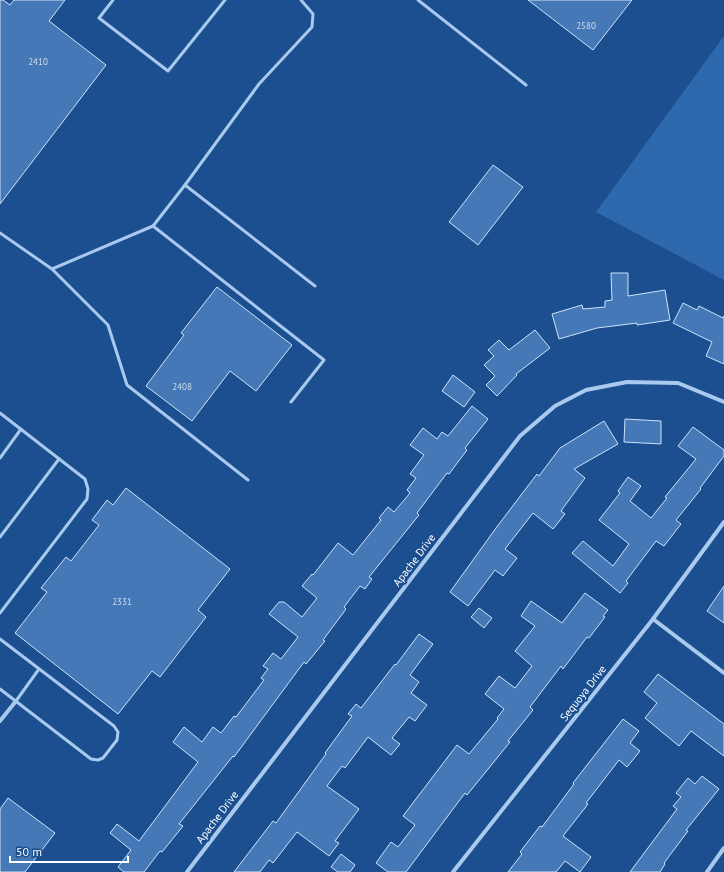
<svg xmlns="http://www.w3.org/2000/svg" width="724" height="872" font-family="'PT Sans',sans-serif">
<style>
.green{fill:#2e69ad}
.building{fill:#4478b7;stroke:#cfe3fa}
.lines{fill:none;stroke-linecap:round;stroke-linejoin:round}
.lane{stroke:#a9c9ee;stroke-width:3}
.street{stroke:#a9c9ee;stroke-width:4}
.labels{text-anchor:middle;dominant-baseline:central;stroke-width:4;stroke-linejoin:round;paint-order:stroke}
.number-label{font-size:9px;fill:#d0dded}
.street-label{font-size:11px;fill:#fff;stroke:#1b4f8f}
</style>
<rect width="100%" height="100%" fill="#1b4f8f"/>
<!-- green -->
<polygon class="green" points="724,36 724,280 596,212"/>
<!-- building -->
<g class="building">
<polygon points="0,0 3,0 10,5 14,0 65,0 49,21 106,65 0,204"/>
<polygon points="528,0 632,0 593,50"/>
<polygon points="493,165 523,187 478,245 449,222"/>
<polygon points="611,273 628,273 628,296 665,290 670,320 637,325 637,323 597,328 559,339 552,314 582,305 583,309 605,307 605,301 612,300"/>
<polygon points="217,287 292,345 256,391 230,371 192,421 146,386 184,335 181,333"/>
<polygon points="683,303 697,310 699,306 723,318 724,316 724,364 706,356 712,342 673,323"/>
<polygon points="535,330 550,348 516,374 517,375 497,396 486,385 495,376 484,365 494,356 488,350 499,340 509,350"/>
<polygon points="453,375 475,392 464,407 442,391"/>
<polygon points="472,406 488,419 465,448 467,450 449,474 447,473 417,513 419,515 369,577 372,579 365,589 360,586 344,607 346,609 323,640 325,641 306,664 304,662 234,757 233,756 179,824 183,826 162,852 160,851 144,872 124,872 118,867 131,850 110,833 117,824 139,841 198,762 173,742 184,727 202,742 213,727 221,733 234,716 236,717 264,680 261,678 268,669 263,666 273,653 281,659 298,637 269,614 279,602 284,602 302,617 317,598 302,586 312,574 313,575 338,543 353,555 381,520 379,518 388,507 394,512 410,493 407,490 416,478 410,474 424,455 410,445 423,428 437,439 442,432 448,436"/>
<polygon points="625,419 661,421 661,444 624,442"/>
<polygon points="604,421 618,444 574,469 585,478 561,511 565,514 553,529 533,513 505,549 517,558 503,576 495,570 468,606 450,592 496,528 537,474 539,476 560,448"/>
<polygon points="693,427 724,450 724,456 700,488 701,489 676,520 681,524 664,546 656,541 626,581 628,583 620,593 572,553 583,541 613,566 629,544 599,520 620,493 618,491 628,477 641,486 630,501 651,518 667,498 665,497 696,459 678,446"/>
<polygon points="126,488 230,569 198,610 206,617 160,677 152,671 118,714 15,633 47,592 41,588 66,557 71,561 99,525 92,520 107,500 113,505"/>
<polygon points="724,586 724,623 707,611"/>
<polygon points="585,593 608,610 603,616 605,617 589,638 587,637 563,669 561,666 530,707 533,710 508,741 510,742 467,795 465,793 406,872 388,872 376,863 391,842 398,847 415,825 403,816 457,745 469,754 498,719 497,718 504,709 485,694 499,676 515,688 532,666 515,651 535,626 521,616 531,601 562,623"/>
<polygon points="479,608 492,618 484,628 471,617"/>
<polygon points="419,634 433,644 410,675 419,682 411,693 427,705 415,721 409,717 392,738 400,744 391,755 368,737 345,768 342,766 327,786 359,809 335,841 339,843 329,856 297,832 273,863 269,860 260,872 234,872 273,821 276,823 326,754 325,753 352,716 348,714 356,704 361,708 395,664 396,665"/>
<polygon points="658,674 724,724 724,756 691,731 679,746 645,718 657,703 644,692"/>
<polygon points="623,719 639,731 630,743 640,751 627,767 619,760 586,803 588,804 563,836 591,857 580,872 565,861 556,872 508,872 522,854 520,852 540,826 542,827 574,784 573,783"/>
<polygon points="702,776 719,789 686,830 688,831 664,863 665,864 660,872 630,872 677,809 673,806 681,797 676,793 688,778 695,784"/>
<polygon points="8,798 55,833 25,872 0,872 0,809"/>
<polygon points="341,854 355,865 350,872 338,872 331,867"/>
</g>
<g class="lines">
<!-- lane -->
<g class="lane">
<polyline points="113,0 99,18 168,71 225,0"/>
<polyline points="418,0 526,85"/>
<polyline points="185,185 259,84 312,27 313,14 301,0"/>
<polyline points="153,226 324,360 291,402"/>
<polyline points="0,233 52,269"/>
<polyline points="0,413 85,479 88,489 87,499 0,613"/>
<polyline points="0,458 21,429"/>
<polyline points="248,480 127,385 108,325 52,269 153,226 185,185 315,286"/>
<polyline points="0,537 59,459"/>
<polyline points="0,639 114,726 118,732 117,740 103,758 98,760 91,759 0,689"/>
<polyline points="16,701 39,669"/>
</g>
<!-- street -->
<g class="street">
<polyline points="653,619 724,673"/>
<polyline points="0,721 16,701"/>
<polyline points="187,872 520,436 555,406 586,390 627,382 678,383 724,402"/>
<polyline points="453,872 653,619 724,522"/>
<polyline points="707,872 724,848"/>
</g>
</g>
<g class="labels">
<!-- number labels -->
<g class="number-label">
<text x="586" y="25">2580</text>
<text x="38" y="61">2410</text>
<text x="182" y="386">2408</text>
<text x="122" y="601">2331</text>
</g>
<!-- street labels -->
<g class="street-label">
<text transform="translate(414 560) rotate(-53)">Apache Drive</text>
<text transform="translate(583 693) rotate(-52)">Sequoya Drive</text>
<text transform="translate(217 817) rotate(-53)">Apache Drive</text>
</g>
</g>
<!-- scale -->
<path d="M10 856v6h118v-6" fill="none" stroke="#ffffff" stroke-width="2"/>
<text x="16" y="856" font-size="12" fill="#ffffff" stroke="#1b4f8f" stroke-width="3" paint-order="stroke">50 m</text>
</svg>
